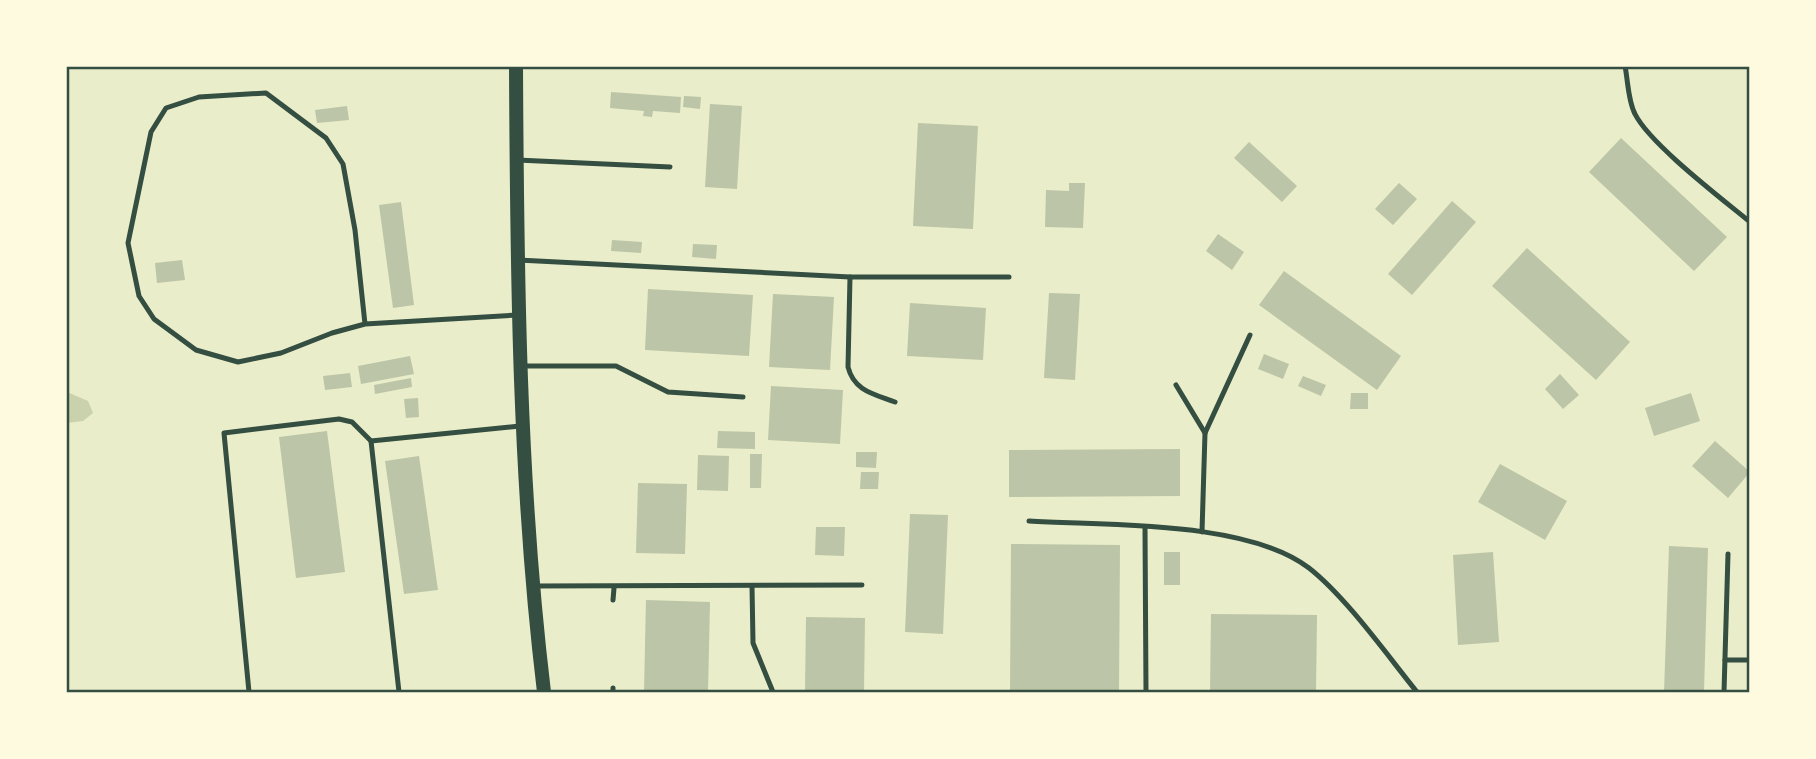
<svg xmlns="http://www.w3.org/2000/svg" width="1816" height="759" font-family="'DejaVu Sans',sans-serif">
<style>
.green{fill:#cad2ad}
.building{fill:#bcc5a7}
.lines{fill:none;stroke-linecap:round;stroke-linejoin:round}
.service{stroke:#344e41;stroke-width:5}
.secondary{stroke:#344e41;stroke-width:14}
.neatline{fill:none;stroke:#344e41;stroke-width:2.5}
</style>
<rect width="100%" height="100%" fill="#e9edc9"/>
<!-- green -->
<polygon class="green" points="67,392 88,401 93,413 83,421 67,423"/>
<!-- building -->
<g class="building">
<polygon points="611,92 681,97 680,113 653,111 652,117 643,116 644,111 610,108"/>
<polygon points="684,96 701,97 700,109 683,107"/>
<polygon points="710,104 742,106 737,189 705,187"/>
<polygon points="347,106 349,120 317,123 315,110"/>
<polygon points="918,123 978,126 973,229 913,226"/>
<polygon points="1621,138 1727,237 1694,271 1589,172"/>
<polygon points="1249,142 1297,186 1282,202 1234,158"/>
<polygon points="1069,183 1085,183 1083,228 1045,227 1046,190 1069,191"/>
<polygon points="1399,183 1417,199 1393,225 1375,209"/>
<polygon points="1452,201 1476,222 1412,295 1388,274"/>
<polygon points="401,202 414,305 393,308 379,205"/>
<polygon points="1218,234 1244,252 1232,270 1206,251"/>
<polygon points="612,240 642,242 641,253 611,251"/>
<polygon points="693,244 717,245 716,259 692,257"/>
<polygon points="1527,248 1630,342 1596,380 1492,286"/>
<polygon points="182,260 185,280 157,283 155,263"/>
<polygon points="1284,271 1401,356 1377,390 1259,305"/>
<polygon points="648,289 753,295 749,356 645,350"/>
<polygon points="1049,293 1080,294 1075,380 1044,378"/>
<polygon points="773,294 834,297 830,370 769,367"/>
<polygon points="910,303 986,308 983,360 907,356"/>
<polygon points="1264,354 1289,364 1283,379 1258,369"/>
<polygon points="410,356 414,374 361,384 358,366"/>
<polygon points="350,373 352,387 325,390 323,376"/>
<polygon points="1560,374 1579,395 1563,409 1545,389"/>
<polygon points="1303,376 1326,385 1321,396 1298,386"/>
<polygon points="411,378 412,387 375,394 374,385"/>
<polygon points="771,386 843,390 840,444 768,440"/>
<polygon points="1351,393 1368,393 1368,409 1350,409"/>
<polygon points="1691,393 1700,421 1654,436 1645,408"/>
<polygon points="418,398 419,417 406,418 404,399"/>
<polygon points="327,431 345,572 296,578 279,437"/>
<polygon points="718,431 755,432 755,449 717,448"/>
<polygon points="1715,441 1750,472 1728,498 1692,466"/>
<polygon points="1180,449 1180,496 1009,497 1009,450"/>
<polygon points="856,452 877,452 876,468 856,467"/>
<polygon points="750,454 762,454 761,488 750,488"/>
<polygon points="698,455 729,456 728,491 697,490"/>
<polygon points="419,456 438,590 404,594 385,461"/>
<polygon points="1500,464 1567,501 1545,540 1478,502"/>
<polygon points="861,472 879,472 878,489 860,489"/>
<polygon points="638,483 687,484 685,554 636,553"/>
<polygon points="910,514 948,515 943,634 905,632"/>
<polygon points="816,527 845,527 844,556 815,555"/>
<polygon points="1011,544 1120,545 1119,692 1010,692"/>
<polygon points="1669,546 1708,548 1704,692 1664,692"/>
<rect x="1164" y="552" width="16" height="33"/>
<polygon points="1493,552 1499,642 1458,645 1453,555"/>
<polygon points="646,600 710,602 708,692 644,692"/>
<polygon points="1211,614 1317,615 1316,692 1210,692"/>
<polygon points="806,617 865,618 864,692 805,692"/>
</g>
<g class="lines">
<!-- service -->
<g class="service">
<path d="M1625,66C1628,81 1628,101 1635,114C1650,144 1721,198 1750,222"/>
<polyline points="517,160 670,167"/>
<polyline points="518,260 850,277 1009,277"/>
<path d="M850,277L848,367C854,391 874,394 895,402"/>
<polyline points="365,324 355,230 343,164 326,138 266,93 199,97 166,108 151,132 128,243 139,296 154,319 196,350 238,362 281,353 332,333 365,324 517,315"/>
<polyline points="522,366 616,366 668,392 743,397"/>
<polyline points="1176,385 1205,433"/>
<path d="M1029,521C1106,526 1246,520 1309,568C1346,597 1387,655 1417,692"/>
<polyline points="1145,528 1146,692"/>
<polyline points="1202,532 1205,433 1250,335"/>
<polyline points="536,586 862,585"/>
<polyline points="752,586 753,643 773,692"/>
<polyline points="613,600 614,588"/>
<polyline points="1725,660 1750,660"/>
<polyline points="249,692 224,433 339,419 352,422 371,441"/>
<polyline points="399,692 371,441 520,426"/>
<polyline points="613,692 613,688"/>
<polyline points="1724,692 1728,554"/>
</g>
<!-- secondary -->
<path class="secondary" d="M516,66C517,275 519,485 544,692"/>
</g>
<!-- border -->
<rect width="1816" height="759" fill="none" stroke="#fefae0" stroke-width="136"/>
<rect x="68" y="68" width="1680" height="623" class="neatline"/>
</svg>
